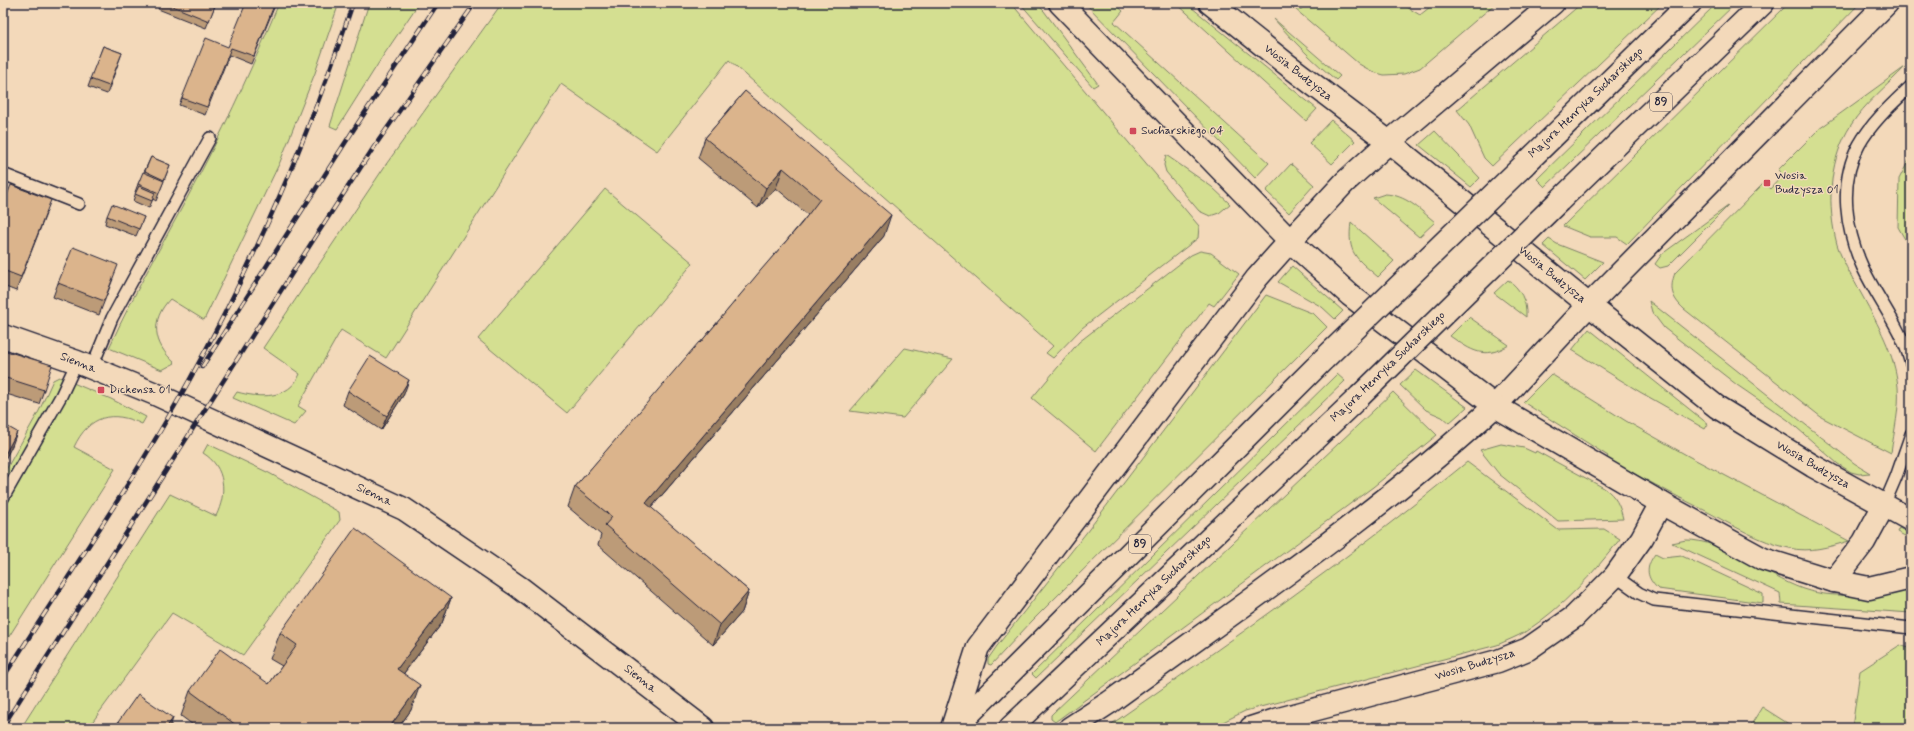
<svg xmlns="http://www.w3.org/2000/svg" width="1914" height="731" font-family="Mynerve,sans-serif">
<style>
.green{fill:#d4df91;stroke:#7b8066}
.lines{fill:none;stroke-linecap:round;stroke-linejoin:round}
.service-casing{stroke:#22223b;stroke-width:14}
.minor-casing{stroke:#22223b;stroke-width:25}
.tertiary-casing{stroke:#22223b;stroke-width:25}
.trunk-casing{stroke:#22223b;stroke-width:25}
.service{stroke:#f3d9ba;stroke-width:11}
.minor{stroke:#f3d9ba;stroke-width:22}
.tertiary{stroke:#f3d9ba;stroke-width:22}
.trunk{stroke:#f3d9ba;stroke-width:22}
.rail-casing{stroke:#22223b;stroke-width:4.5}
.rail{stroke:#f3d9ba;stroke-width:3;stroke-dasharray:9;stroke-linecap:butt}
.trunk-bridge-casing{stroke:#22223b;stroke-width:25;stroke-linecap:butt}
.trunk-bridge{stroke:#f3d9ba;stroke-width:22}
.wall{fill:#bc9b78;stroke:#22223b}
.shaded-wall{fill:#997e62;stroke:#22223b}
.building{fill:#dbb48c;stroke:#22223b}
.poi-dot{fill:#d1495b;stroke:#f3d9ba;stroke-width:1.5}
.labels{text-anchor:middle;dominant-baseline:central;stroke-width:3;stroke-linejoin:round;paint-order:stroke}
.shield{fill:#f3d9ba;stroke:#615961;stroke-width:1}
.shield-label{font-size:11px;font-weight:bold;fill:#22223b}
.street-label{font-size:12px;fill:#22223b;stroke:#f3d9ba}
.poi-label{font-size:12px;fill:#22223b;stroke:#f3d9ba;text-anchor:start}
</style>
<rect width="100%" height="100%" fill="#f3d9ba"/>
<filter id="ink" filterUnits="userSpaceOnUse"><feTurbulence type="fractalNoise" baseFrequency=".025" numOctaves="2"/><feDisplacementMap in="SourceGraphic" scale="8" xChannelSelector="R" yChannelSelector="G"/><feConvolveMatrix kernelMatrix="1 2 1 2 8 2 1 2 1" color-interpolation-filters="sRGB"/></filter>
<g filter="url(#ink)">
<!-- green -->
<g class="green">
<path d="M279,3H339L315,73L280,162L204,320L170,299C150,320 153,344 175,363L162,370L109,348C137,286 172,228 203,168C231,114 256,59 279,3Z"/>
<polygon points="369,3 419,3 383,56 337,129 330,126"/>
<path d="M502,3H1011L1199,226L1198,238L1082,328L1053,358L1046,353L1053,346L729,60L657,151L561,84L386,358L341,330L298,406L306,411L294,425L233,398L237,392C259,398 289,400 300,374L263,348L387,163Z"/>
<polygon points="1020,3 1036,3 1044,11 1098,84 1093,87"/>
<polygon points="1085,3 1114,3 1123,11 1114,22 1269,163 1255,178"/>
<polygon points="1176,3 1186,3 1317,109 1306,121"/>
<polygon points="1288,3 1400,3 1420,15 1435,3 1496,3 1420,68 1404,74 1384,75 1373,72 1359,64"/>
<polygon points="1582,3 1663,3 1492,166 1484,158 1469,125 1457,110"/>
<polygon points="1717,3 1736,3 1545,187 1537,179"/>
<polygon points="1789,3 1860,3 1627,244 1617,237 1590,237 1563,226"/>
<path d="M1274,19L1340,76L1336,80C1313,61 1293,41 1274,19Z"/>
<path d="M1905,67C1887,86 1865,103 1851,125C1830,158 1827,199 1835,236C1839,258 1853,278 1863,297C1878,325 1895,354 1898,387C1900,408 1894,431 1891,453L1821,417L1684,309C1672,298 1669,289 1675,273L1764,183L1770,189L1783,175L1778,170L1819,129Z"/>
<polygon points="1331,120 1355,141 1332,164 1309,143"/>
<polygon points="1435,131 1480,178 1471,187 1419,145"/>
<polygon points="1166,155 1212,187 1230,204 1219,213 1210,216 1199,211 1166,172 1164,165"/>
<polygon points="1911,156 1911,250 1898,227 1899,179"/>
<polygon points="1291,164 1314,185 1289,213 1266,191"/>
<polygon points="605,189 693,263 567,413 478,339"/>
<path d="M1385,194C1406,195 1419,209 1435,222L1419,237L1373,198Z"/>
<polygon points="1728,206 1668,266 1660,268 1655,264 1662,254"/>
<path d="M1351,222L1394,261L1378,277C1356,258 1347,254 1351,222Z"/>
<polygon points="1549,239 1557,244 1603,262 1585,280 1543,245"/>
<polygon points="1200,251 1211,253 1239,274 1214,306 1209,303 1096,451 1032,398 1079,342 1191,255"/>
<polygon points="1292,266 1343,311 1335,319 1322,307 1278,282"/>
<path d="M1508,280C1520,288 1527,301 1526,317L1494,293Z"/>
<polygon points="1266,295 1314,314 1327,327 1032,621 991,665 988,664 988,659 997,646 1086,533"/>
<polygon points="1649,301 1854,463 1870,473 1859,474 1851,472 1838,464 1788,420 1737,385 1664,328 1652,312"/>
<path d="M1469,317L1509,345C1484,360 1472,351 1450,336Z"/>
<polygon points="1589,329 1708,424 1705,429 1640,392 1572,350"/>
<polygon points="905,348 953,359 903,418 850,411"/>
<polygon points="1416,370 1467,407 1449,423 1442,417 1426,410 1400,385"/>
<polygon points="1337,374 1345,381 1036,678 1032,674"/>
<path d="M1551,374L1626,421L1690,457L1849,541C1829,547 1809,553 1789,548C1760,542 1732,525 1706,511C1672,494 1639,476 1606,459L1608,456L1523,402Z"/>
<path d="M59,377L111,399L146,417L142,424C112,410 89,415 74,447L115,469L3,646V475L39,411L53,380Z"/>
<polygon points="1393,392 1437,435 1373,487 1055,722 1051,719 1051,715 1054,712"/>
<path d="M208,444L269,473L339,512L340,520L243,655L172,613L88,728H21L170,494L216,516C227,494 226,467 203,453Z"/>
<path d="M1501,444L1524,448L1535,453L1536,451L1604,488C1616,496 1620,506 1623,519L1558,521L1499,474L1480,450Z"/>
<path d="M1467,462L1558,530L1604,529L1620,539C1593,574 1563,607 1525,632C1516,637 1506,641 1497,645L1245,711L1211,728H1106C1229,642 1352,557 1467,462Z"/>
<polygon points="1899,528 1911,534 1911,539 1897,532"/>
<path d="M1686,540C1722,539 1766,576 1803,589C1839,601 1875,593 1911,587V613L1781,604L1780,593L1672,543Z"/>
<path d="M1655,554L1663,558L1682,556L1763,594V603L1658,589C1646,577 1645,568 1655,554Z"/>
<polygon points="1900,645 1911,649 1911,728 1852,728 1860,671"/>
<polygon points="1762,707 1795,728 1749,728"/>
</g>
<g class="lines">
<defs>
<g id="service">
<path d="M1911,86C1892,104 1872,122 1859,145C1838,183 1846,231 1863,268C1878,300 1902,329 1911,363"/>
<polyline points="3,174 79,204"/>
<polyline points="92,367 112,318 210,138"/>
<polyline points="3,498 61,396 77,362"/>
<polyline points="1884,505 1896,477 1911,434"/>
<polyline points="1615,576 1639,593 1654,600 1911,628"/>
</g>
<g id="minor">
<polyline points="3,336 77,362 153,393 404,509 519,587 703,728"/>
<polyline points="1251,728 1279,719 1498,661 1528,649 1574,617 1615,576 1642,538 1661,503"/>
</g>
<g id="tertiary">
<polyline points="1060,3 1290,241 1350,295 1495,406 1661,503 1763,559 1834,581 1869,588 1911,578"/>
<polyline points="1210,3 1289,66 1389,142 1589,305 1717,407 1813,466 1911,520"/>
<polyline points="1290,241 1345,182 1389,142 1553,3"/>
<polyline points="1495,406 1589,305"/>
<polyline points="1834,581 1864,542 1884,505"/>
</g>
<g id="trunk">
<polyline points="1524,165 1690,3"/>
<polyline points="1559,201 1763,3"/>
<polyline points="1589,305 1887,3"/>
<polyline points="952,728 978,647 1257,278 1290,241"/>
<polyline points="955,728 1324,359"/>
<polyline points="1010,728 1360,396"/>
<path d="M1070,728L1110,702C1240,607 1376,515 1495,406"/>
</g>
</defs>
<!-- service casing -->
<use href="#service" class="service-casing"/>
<!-- minor casing -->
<use href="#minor" class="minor-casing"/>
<!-- tertiary casing -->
<use href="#tertiary" class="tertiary-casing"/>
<!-- trunk casing -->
<use href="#trunk" class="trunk-casing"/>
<!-- service -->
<use href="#service" class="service"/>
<!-- minor -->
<use href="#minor" class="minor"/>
<!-- tertiary -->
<use href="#tertiary" class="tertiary"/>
<!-- trunk -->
<use href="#trunk" class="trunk"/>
<defs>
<g id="rail">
<polyline points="202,367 354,129 438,3"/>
<path d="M3,678C66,579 133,482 190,379C256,259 310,133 353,3"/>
<polyline points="3,726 312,242 374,147 475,3"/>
</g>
</defs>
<!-- rail casing -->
<use href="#rail" class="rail-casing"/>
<!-- rail -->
<use href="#rail" class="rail"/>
<defs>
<g id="trunk-bridge">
<polyline points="1324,359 1524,165"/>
<polyline points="1360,396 1559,201"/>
</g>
</defs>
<!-- trunk-bridge casing -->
<use href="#trunk-bridge" class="trunk-bridge-casing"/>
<!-- trunk-bridge -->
<use href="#trunk-bridge" class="trunk-bridge"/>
</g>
<!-- wall -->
<g class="wall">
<polygon points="160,3 216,3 206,28 158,9"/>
<polygon points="276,3 251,64 229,55 205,115 179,105 182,98"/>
<polygon points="1293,3 1306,3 1301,9"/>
<polygon points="103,46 122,53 107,94 88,87"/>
<polygon points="745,91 884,236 651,508 749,591 742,612 713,645 598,545 601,535 568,507 575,487 700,343 808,215 776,188 758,208 698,158 705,138"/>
<polygon points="151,157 170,165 156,201 153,199 149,208 133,201 136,192 135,192 138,184 144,172"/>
<polygon points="3,205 46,214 16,291 3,286"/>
<polygon points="107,216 144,217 136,236 105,224"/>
<polygon points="113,279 99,315 53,297 58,283"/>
<polygon points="3,350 44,390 39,404 3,393"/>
<polygon points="348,391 404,394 381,430 343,405"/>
<polygon points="451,598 442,623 404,673 411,710 398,728 197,728 181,716 190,691 269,684 282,666 270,659 280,633"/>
</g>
<!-- shaded-wall -->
<g class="shaded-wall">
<polygon points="1303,3 1306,3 1301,9"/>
<polygon points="783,168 776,188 758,208 766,188"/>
<polygon points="891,215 884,236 638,523 646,503"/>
<polygon points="409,380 404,394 381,430 387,416"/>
<polygon points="17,432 12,446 3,463 3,458"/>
<polygon points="749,591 742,612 713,645 720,625"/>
<polygon points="451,598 442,623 388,694 397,669"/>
<polygon points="420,685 411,710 398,728 389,728"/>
<polygon points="173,718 170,728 166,728"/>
</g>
<!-- building -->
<g class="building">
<polygon points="165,3 216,3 209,21"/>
<polygon points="246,3 275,3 254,56 231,48 207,107 182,98 206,38 228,47"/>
<polygon points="103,46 122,53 109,86 90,79"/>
<polygon points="745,91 891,215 646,503 749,591 720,625 605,525 612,517 575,487 699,342 700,343 761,270 801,224 820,199 783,168 766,188 705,138"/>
<polygon points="151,157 170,165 164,180 145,171"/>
<polygon points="143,172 164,181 159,193 138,184"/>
<polygon points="11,185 51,200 21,277 3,270 3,205"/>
<polygon points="139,186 155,193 152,201 135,194"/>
<polygon points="112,204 144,217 139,229 107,216"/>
<polygon points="73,247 118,265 104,301 58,283"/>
<polygon points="3,350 52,365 44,390 3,377"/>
<polygon points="370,356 409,380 387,416 348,391"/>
<polygon points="3,424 17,432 3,458"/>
<polygon points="355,528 451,598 397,669 420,685 389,728 240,728 190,691 220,649 269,684 297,645 280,633"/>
<polygon points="138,694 173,718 166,728 114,728"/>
</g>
</g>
<!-- markers -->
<g class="poi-dot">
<rect x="1129" y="127" width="8" height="8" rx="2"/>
<rect x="1763" y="179" width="8" height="8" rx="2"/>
<rect x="97" y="386" width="8" height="8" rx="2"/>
</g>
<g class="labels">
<!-- shield labels -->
<g class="shield">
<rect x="1650" y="93" width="22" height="18" rx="3"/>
<rect x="1129" y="535" width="22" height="18" rx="3"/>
</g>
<g class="shield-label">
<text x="1661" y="102">89</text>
<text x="1140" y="544">89</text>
</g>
<!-- street labels -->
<g class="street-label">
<text transform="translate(1298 73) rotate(38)">Wosia Budzysza</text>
<text transform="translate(1586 103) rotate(-44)">Majora Henryka Sucharskiego</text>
<text transform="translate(1552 275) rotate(39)">Wosia Budzysza</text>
<text transform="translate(78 363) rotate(21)">Sienna</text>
<text transform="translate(1388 367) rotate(-44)">Majora Henryka Sucharskiego</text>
<text transform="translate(1813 465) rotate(30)">Wosia Budzysza</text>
<text transform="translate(374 495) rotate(25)">Sienna</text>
<text transform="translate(1154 591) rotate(-44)">Majora Henryka Sucharskiego</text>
<text transform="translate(1475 665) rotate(-17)">Wosia Budzysza</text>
<text transform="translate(640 679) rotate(38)">Sienna</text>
</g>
<!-- poi labels -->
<g class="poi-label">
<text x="1141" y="131">Sucharskiego 04</text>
<text x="1775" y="176">Wosia<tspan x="1775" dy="14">Budzysza 01</tspan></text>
<text x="109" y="390">Dickensa 01</text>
</g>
</g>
<!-- margin -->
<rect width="1914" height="731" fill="none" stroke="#f3d9ba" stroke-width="16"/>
<rect x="8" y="8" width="1898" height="715" fill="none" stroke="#22223b" stroke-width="1.5" filter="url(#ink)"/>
</svg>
